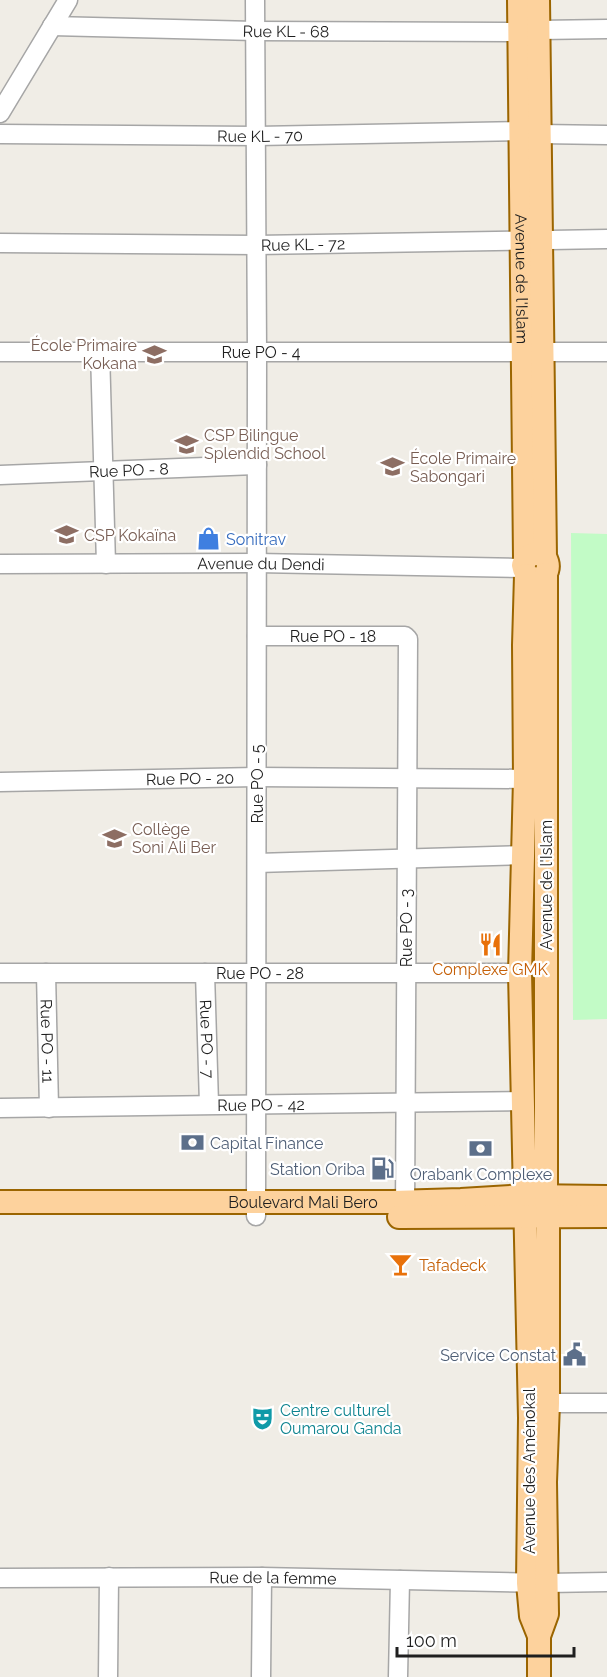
<svg xmlns="http://www.w3.org/2000/svg" width="607" height="1677" font-family="Raleway,sans-serif">
<style>
.park{fill:#c2fbc6}
.lines{fill:none;stroke-linecap:round;stroke-linejoin:round}
.minor-casing{stroke:#a6a6a6;stroke-width:21}
.major-casing{stroke:#9b6500;stroke-width:26}
.minor{stroke:#fff;stroke-width:18}
.major{stroke:#fdd29d;stroke-width:22}
.labels{text-anchor:middle;dominant-baseline:central;stroke-width:4.5;stroke-linejoin:round;paint-order:stroke}
.street-label{font-size:16px;fill:#1f1f1f;stroke:#fff}
.education-label{font-size:16px;fill:#785e54;stroke:#fff;text-anchor:start}
.shop-label{font-size:16px;fill:#366cbe;stroke:#fff;text-anchor:start}
.food-label{font-size:16px;fill:#c56008;stroke:#fff}
.service-label{font-size:16px;fill:#4e5e75;stroke:#fff;text-anchor:end}
.culture-label{font-size:16px;fill:#0d838f;stroke:#fff;text-anchor:start}
</style>
<rect width="100%" height="100%" fill="#f0ede6"/>
<!-- park -->
<polygon class="park" points="571,533 607,534 607,1019 573,1020"/>
<g class="lines">
<defs>
<g id="minor">
<polyline points="255,0 257,351 256,1216"/>
<path id="s1" d="M52,26L255,31L519,32"/>
<polyline points="539,30 607,29"/>
<polyline points="0,113 68,0"/>
<path id="s2" d="M0,134L257,136L520,131"/>
<polyline points="540,134 607,135"/>
<path id="s3" d="M0,243L257,245L607,239"/>
<polyline points="100,351 106,564"/>
<path id="s4" d="M0,352H607"/>
<path id="s5" d="M0,475L257,465"/>
<path id="s6" d="M0,564L257,563L523,568"/>
<path id="s7" d="M257,636H405L408,639L405,1214"/>
<path id="s8" d="M0,782L257,777L525,779"/>
<polyline points="257,863 524,855"/>
<path id="s9" d="M0,973H520"/>
<path id="s10" d="M46,973L49,1108"/>
<path id="s11" d="M205,973L209,1104"/>
<path id="s12" d="M0,1108L523,1101"/>
<polyline points="548,1403 607,1403"/>
<path id="s13" d="M0,1578L262,1577L547,1583L607,1582"/>
<polyline points="108,1677 109,1577"/>
<polyline points="261,1677 262,1577"/>
<polyline points="398,1677 400,1580"/>
</g>
<g id="major">
<path id="s14" d="M519,0L525,558"/>
<path d="M538,0L545,557C557,578 527,589 523,565L528,556L537,553L545,557"/>
<polyline points="526,575 524,645 525,779 520,973 530,1418 528,1583 531,1616 539,1636"/>
<path id="s15" d="M0,1202H393L461,1200L525,1196L607,1197"/>
<polyline points="399,1217 607,1216"/>
<polyline points="539,1677 539,1636 547,1614 545,1482 548,1403 548,1216 546,1196 546,574"/>
</g>
</defs>
<!-- minor casing -->
<use href="#minor" class="minor-casing"/>
<!-- major casing -->
<use href="#major" class="major-casing"/>
<!-- minor -->
<use href="#minor" class="minor"/>
<!-- major -->
<use href="#major" class="major"/>
</g>
<!-- icons -->
<defs>
<symbol id="school-bare" viewBox="-9 -9 18 18"><path d="M0-5L7-2L0 1L-7-2ZM-4 1L0 2.5L4 1V4Q0 6-4 4Z" fill="#8d6e63" stroke="#fff" stroke-width="2.5" paint-order="stroke"/></symbol>
<symbol id="shop-bare" viewBox="-9 -9 18 18"><path d="M-5-2.5h2.3a2.7 3.5 0 0 1 5.4 0H5L5.5 6h-11ZM-1.5-2.5h3a1.5 2.3 0 0 0-3 0Z" fill="#3f7fe0" stroke="#fff" stroke-width="2.5" paint-order="stroke"/></symbol>
<symbol id="restaurant-bare" viewBox="-9 -9 18 18"><path d="M-5-6h1v4h1v-4h1v4h1v-4h1v5L-1.5 .5V6h-2V.5L-5-1ZM5-6V6H3V1.5H1.5Q1.5-4 5-6Z" fill="#e8710a" stroke="#fff" stroke-width="2.5" paint-order="stroke"/></symbol>
<symbol id="bank-bare" viewBox="-9 -9 18 18"><path d="M-6-4H6V4H-6ZM0-2.3a2.3 2.3 0 1 0 0 4.6a2.3 2.3 0 1 0 0-4.6Z" fill="#5c6f8a" stroke="#fff" stroke-width="2.5" paint-order="stroke"/></symbol>
<symbol id="fuel-bare" viewBox="-9 -9 18 18"><path d="M-5.5-6h7V0h2V4h1.3V-2.5L3-4.5l.8-.8L6-3V5H2.5V1h-1V6h-7ZM-4.2-4.7v3.2H.2V-4.7Z" fill="#5c6f8a" stroke="#fff" stroke-width="2.5" paint-order="stroke"/></symbol>
<symbol id="bar-bare" viewBox="-9 -9 18 18"><path d="M-6-5H6L.8 .8V4.5H3.5V6h-7V4.5H-.8V.8Z" fill="#e8710a" stroke="#fff" stroke-width="2.5" paint-order="stroke"/></symbol>
<symbol id="civic-bare" viewBox="-9 -9 18 18"><path d="M-.6-6.5H3V-4.5H.6V-3L4-1V1h2V6H-6V1h2V-1L-.6-3ZM-1.2 2.5V6h2.4V2.5Z" fill="#5c6f8a" stroke="#fff" stroke-width="2.5" paint-order="stroke"/></symbol>
<symbol id="theatre-bare" viewBox="-9 -9 18 18"><path d="M-5-5.5Q0-4 5-5.5V0Q5 5 0 6Q-5 5-5 0ZM-3.3-2.5H-1v1.5H-3.3ZM1-2.5H3.3v1.5H1ZM-2.8 1Q0 5.5 2.8 1Z" fill="#0f9aa8" stroke="#fff" stroke-width="2.5" paint-order="stroke"/></symbol>
</defs>
<g fill-rule="evenodd">
<use href="#school-bare" x="138" y="338" width="33" height="33"/>
<use href="#school-bare" x="170" y="428" width="33" height="33"/>
<use href="#school-bare" x="376" y="450" width="33" height="33"/>
<use href="#school-bare" x="50" y="518" width="33" height="33"/>
<use href="#shop-bare" x="192" y="522" width="33" height="33"/>
<use href="#school-bare" x="98" y="822" width="33" height="33"/>
<use href="#restaurant-bare" x="474" y="928" width="33" height="33"/>
<use href="#bank-bare" x="176" y="1126" width="33" height="33"/>
<use href="#bank-bare" x="464" y="1132" width="33" height="33"/>
<use href="#fuel-bare" x="366" y="1152" width="33" height="33"/>
<use href="#bar-bare" x="384" y="1248" width="33" height="33"/>
<use href="#civic-bare" x="558" y="1338" width="33" height="33"/>
<use href="#theatre-bare" x="246" y="1402" width="33" height="33"/>
</g>
<g class="labels">
<!-- street labels -->
<g class="street-label">
<text stroke="none"><textPath href="#s1" startOffset="234">Rue KL - 68</textPath></text>
<text stroke="none"><textPath href="#s2" startOffset="260">Rue KL - 70</textPath></text>
<text stroke="none"><textPath href="#s3" startOffset="303">Rue KL - 72</textPath></text>
<text stroke="none"><textPath href="#s14" startOffset="279">Avenue de l'Islam</textPath></text>
<text stroke="none"><textPath href="#s4" startOffset="261">Rue PO - 4</textPath></text>
<text stroke="none"><textPath href="#s5" startOffset="129">Rue PO - 8</textPath></text>
<text stroke="none"><textPath href="#s6" startOffset="261">Avenue du Dendi</textPath></text>
<text stroke="none"><textPath href="#s7" startOffset="76">Rue PO - 18</textPath></text>
<text stroke="none"><textPath href="#s8" startOffset="190">Rue PO - 20</textPath></text>
<text transform="translate(257 784) rotate(-90)">Rue PO - 5</text>
<text transform="translate(546 885) rotate(-90)">Avenue de l'Islam</text>
<text transform="translate(406 928) rotate(-90)">Rue PO - 3</text>
<text stroke="none"><textPath href="#s9" startOffset="260">Rue PO - 28</textPath></text>
<text stroke="none"><textPath href="#s11" startOffset="66">Rue PO - 7</textPath></text>
<text stroke="none"><textPath href="#s10" startOffset="68">Rue PO - 11</textPath></text>
<text stroke="none"><textPath href="#s12" startOffset="261">Rue PO - 42</textPath></text>
<text stroke="none"><textPath href="#s15" startOffset="303">Boulevard Mali Bero</textPath></text>
<text transform="translate(529 1471) rotate(-90)">Avenue des Aménokal</text>
<text stroke="none"><textPath href="#s13" startOffset="273">Rue de la femme</textPath></text>
</g>
<!-- education labels -->
<g class="education-label">
<text x="137" y="345" text-anchor="end">École Primaire<tspan x="137" dy="18">Kokana</tspan></text>
<text x="204" y="435">CSP Bilingue<tspan x="204" dy="18">Splendid School</tspan></text>
<text x="410" y="458">École Primaire<tspan x="410" dy="18">Sabongari</tspan></text>
<text x="84" y="535">CSP Kokaïna</text>
<text x="132" y="829">Collège<tspan x="132" dy="18">Soni Ali Ber</tspan></text>
</g>
<!-- shop labels -->
<g class="shop-label">
<text x="226" y="539">Sonitrav</text>
</g>
<!-- food labels -->
<g class="food-label">
<text x="490" y="969">Complexe GMK</text>
<text x="419" y="1265" text-anchor="start">Tafadeck</text>
</g>
<!-- service labels -->
<g class="service-label">
<text x="210" y="1143" text-anchor="start">Capital Finance</text>
<text x="365" y="1169">Station Oriba</text>
<text x="481" y="1174" text-anchor="middle">Orabank Complexe</text>
<text x="556" y="1355">Service Constat</text>
</g>
<!-- culture labels -->
<g class="culture-label">
<text x="280" y="1410">Centre culturel<tspan x="280" dy="18">Oumarou Ganda</tspan></text>
</g>
</g>
<!-- scale -->
<path d="M397 1647v9h177v-9" fill="none" stroke="#1f1f1f" stroke-width="3"/>
<text x="406" y="1647" font-size="18" fill="#1f1f1f" stroke="#ffffff" stroke-width="4.5" paint-order="stroke">100 m</text>
</svg>
